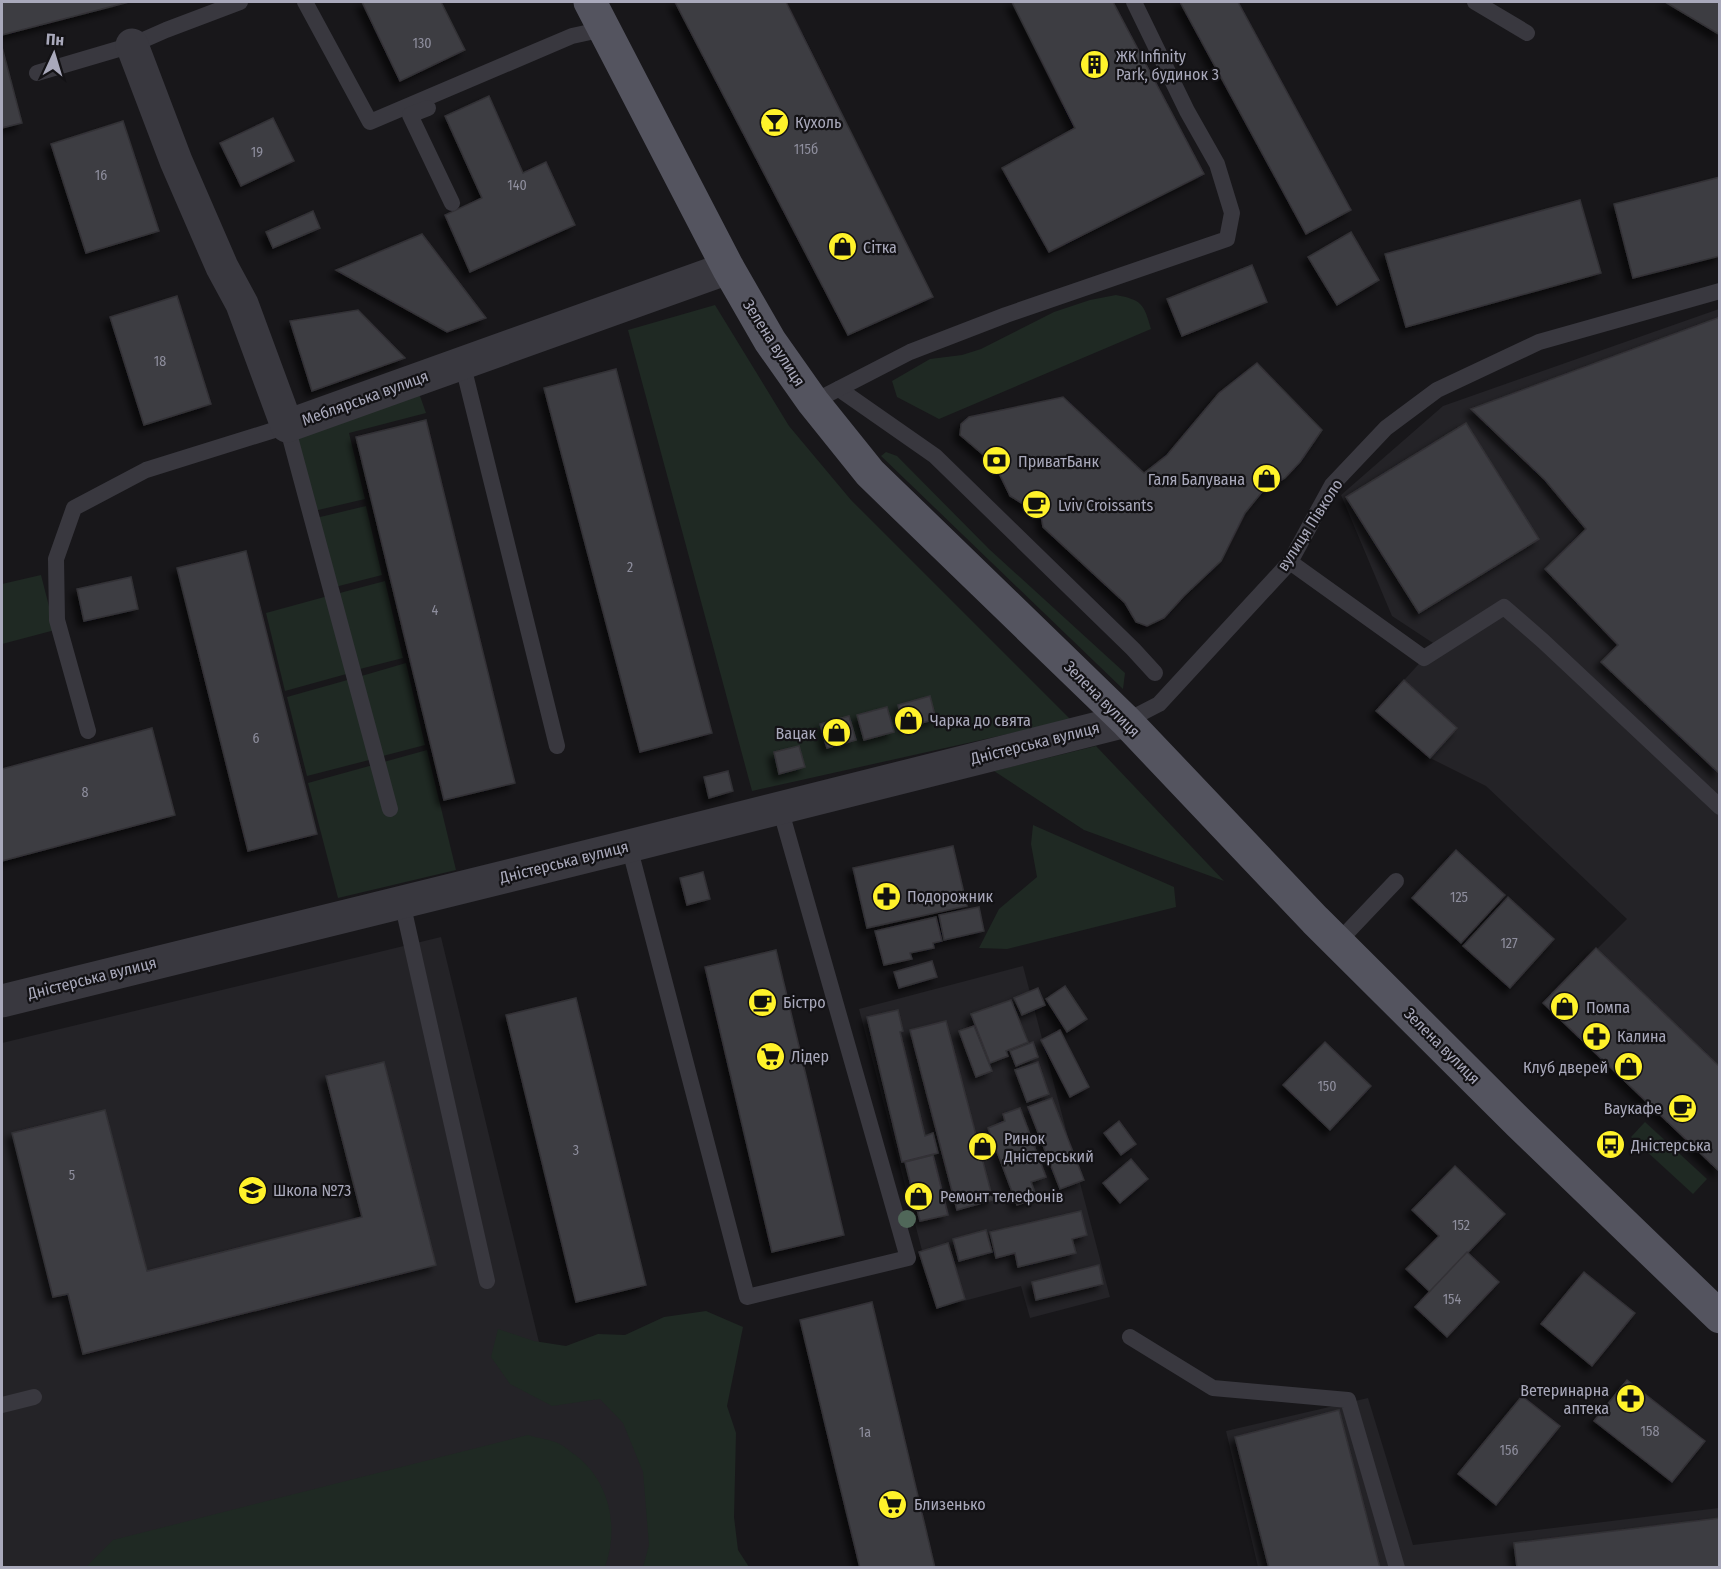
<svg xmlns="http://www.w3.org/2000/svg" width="1721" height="1569" font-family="'Fira Sans Condensed',sans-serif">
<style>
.built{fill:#242327}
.green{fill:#1f2923}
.building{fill:#3d3c42;stroke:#333136;stroke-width:1.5;filter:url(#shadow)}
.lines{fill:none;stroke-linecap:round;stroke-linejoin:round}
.service{stroke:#39383f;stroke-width:16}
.minor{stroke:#39383f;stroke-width:33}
.tertiary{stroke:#39383f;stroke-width:33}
.primary{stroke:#54545f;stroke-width:33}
.tree{fill:#506759}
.labels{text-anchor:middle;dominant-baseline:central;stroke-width:4.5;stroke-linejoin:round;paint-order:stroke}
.number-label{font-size:14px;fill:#8e8e9d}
.poi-label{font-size:16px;fill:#a9a9bb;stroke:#131215;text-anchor:start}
.street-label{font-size:16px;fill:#a9a9bb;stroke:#131215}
</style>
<defs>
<filter id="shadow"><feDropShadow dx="-5.5" dy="5.5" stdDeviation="3" flood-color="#0009"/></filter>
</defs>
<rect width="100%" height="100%" fill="#18171a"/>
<!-- built -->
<g class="built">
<polygon points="1719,309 1719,1172 1543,1003 1627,919 1486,786 1430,758 1376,711 1436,645 1392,616 1341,495 1443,406"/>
<polygon points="441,937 545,1367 667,1338 722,1567 2,1567 2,1043"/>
<polygon points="1023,966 1110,1297 1030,1318 1021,1286 937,1308 859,1009"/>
<polygon points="1368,1398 1413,1545 1719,1508 1719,1567 1258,1567 1226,1431"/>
</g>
<!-- green -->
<g class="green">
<path d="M1116,295C1142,300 1144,304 1151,329L939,419L897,397L892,381L930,359L962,355L981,349L1054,312L1090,300Z"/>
<polygon points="715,305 789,426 851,500 1071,720 752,791 628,330"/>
<polygon points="415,382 426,413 349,433 365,499 314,511 290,427"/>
<polygon points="886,452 897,456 989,549 1125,673 1123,689 881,456"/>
<polygon points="366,506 382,575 335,587 316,518"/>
<polygon points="41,575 55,630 2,644 2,584"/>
<polygon points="385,581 403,658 356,670 336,594"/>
<polygon points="328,596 350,673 285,691 266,613"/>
<polygon points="406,663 425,745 379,757 358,677"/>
<polygon points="351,679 373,759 307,776 287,697"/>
<polygon points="1096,746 1224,881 1084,830 994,771"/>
<polygon points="427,750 456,870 338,898 308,783"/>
<polygon points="1033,825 1174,887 1176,907 1007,949 979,948 999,909 1037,877 1031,844"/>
<polygon points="1645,1122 1707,1179 1693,1194 1631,1137"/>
<polygon points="706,1311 743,1327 727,1406 736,1433 734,1517 738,1550 749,1567 643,1567 649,1545 643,1472 623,1423 600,1399 552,1406 510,1384 491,1357 498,1329 534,1341 566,1346 598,1334 625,1335 664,1317"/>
<path d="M528,1435C537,1438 547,1439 555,1442C561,1444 566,1448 571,1452C609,1477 620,1526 605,1567H86L113,1540Z"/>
</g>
<!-- building -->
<g class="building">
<polygon points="2,2 129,2 2,35"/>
<polygon points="362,2 441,2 465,50 400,81"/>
<polygon points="675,2 786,2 933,297 848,335"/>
<polygon points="1012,2 1113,2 1204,174 1049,252 1002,168 1075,128"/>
<polygon points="1180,2 1238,2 1351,210 1306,234"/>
<polygon points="1665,2 1720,2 1720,35"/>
<polygon points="2,47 22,123 2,128"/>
<polygon points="489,96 523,173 546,162 575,225 470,272 445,215 482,198 445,116"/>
<polygon points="273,118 294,161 241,186 220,143"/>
<polygon points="123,121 159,231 86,253 51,144"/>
<polygon points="1720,177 1720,256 1633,278 1614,204"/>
<polygon points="1580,200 1601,273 1406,327 1385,254"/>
<polygon points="313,211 320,228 273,248 266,232"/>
<polygon points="1351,232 1379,280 1337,305 1308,257"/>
<polygon points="422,234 486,318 447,332 336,270"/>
<polygon points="1252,265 1267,302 1182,336 1167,299"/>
<polygon points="177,296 211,404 144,425 110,317"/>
<polygon points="358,310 405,358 312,391 290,321"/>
<polygon points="1720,317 1720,774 1601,662 1618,645 1545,569 1586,529 1545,480 1471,409"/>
<polygon points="1257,363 1322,430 1300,462 1285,478 1262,492 1245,513 1221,561 1184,596 1164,618 1147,626 1136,622 1125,603 1043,527 1041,515 1010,496 995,465 960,435 961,424 969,417 1063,397 1144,473 1167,455 1219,393"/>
<polygon points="616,369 712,733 640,752 544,388"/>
<polygon points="426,420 515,783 444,800 356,437"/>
<polygon points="1466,423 1539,539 1419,613 1346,497"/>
<polygon points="246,551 317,834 248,851 177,568"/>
<polygon points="131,577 138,609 84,621 77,589"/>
<polygon points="1404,680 1457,728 1430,758 1376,711"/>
<polygon points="930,696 936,719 904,728 898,705"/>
<polygon points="887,707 894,732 864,740 857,715"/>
<polygon points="849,716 856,740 827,748 820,724"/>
<polygon points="152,728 175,815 2,861 2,769"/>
<polygon points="799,746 805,767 779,774 774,752"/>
<polygon points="728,771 733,791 709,798 704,777"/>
<polygon points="953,846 967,906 867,928 853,868"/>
<polygon points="1456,850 1505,895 1461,943 1412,898"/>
<polygon points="703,872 710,899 687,905 680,878"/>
<polygon points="1508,897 1554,939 1510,988 1463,946"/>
<polygon points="979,907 984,931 944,940 939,915"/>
<polygon points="936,917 942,941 933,943 934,948 910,953 912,959 884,965 875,931"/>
<polygon points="1596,948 1720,1067 1720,1172 1543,1003"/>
<polygon points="776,950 844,1235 772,1252 705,967"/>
<polygon points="932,961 937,977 899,988 894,972"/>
<polygon points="1065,986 1087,1019 1067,1032 1046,999"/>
<polygon points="1038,988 1045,1005 1022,1015 1014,998"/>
<polygon points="576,998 646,1285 576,1302 506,1015"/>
<polygon points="1011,1000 1028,1042 1006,1051 1008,1056 990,1063 971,1014"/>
<polygon points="898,1010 903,1031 900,1032 925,1136 933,1133 938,1153 902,1162 867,1017"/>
<polygon points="946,1021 993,1200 957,1210 910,1030"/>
<polygon points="974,1026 992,1071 976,1077 959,1031"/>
<polygon points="1060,1030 1089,1087 1070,1097 1041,1040"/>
<polygon points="1033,1042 1038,1057 1016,1066 1010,1051"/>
<polygon points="1325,1042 1371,1086 1330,1130 1283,1085"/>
<polygon points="384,1062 436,1265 83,1354 68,1294 53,1297 12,1133 105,1110 147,1271 362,1217 326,1076"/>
<polygon points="1038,1062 1049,1094 1027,1102 1015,1070"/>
<polygon points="1052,1098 1084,1180 1060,1189 1028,1107"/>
<polygon points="1020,1108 1046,1177 1031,1182 1037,1198 1017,1205 988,1128 1005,1121 1003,1114"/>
<polygon points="1119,1121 1136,1144 1121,1155 1104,1133"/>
<polygon points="933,1155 948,1215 920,1221 905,1162"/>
<polygon points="1131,1159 1148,1179 1120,1203 1103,1183"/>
<polygon points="1455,1166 1505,1214 1430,1292 1406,1269 1439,1236 1412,1210"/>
<polygon points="1081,1211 1087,1235 1072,1239 1076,1253 1018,1267 1015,1253 996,1258 990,1232"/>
<polygon points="986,1230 992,1252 959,1261 953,1239"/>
<polygon points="948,1243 965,1299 937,1308 919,1252"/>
<polygon points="1467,1252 1499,1282 1447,1337 1415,1307"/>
<polygon points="1099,1265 1103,1284 1036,1300 1032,1282"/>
<polygon points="1584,1272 1635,1313 1592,1366 1541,1324"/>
<polygon points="872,1302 935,1568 860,1568 837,1474 800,1320"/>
<polygon points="1627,1380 1705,1441 1672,1482 1594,1421"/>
<polygon points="1522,1396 1560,1426 1496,1505 1458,1474"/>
<polygon points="1339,1410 1380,1568 1269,1568 1235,1437"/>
<polygon points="1720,1518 1720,1568 1517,1568 1514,1543"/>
</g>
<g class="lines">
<!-- service -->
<g class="service">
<polyline points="305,2 370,122 572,36 604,29"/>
<polyline points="1475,2 1527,33"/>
<polyline points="37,73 132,45 166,30 240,2"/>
<polyline points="428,108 410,115 452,203"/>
<polyline points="462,362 557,746"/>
<polyline points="839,389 935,456 1133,649 1155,673"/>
<polyline points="813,402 910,352 1006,315 1227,239 1232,213 1217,164 1187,111 1134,2"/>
<polyline points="1290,562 1424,658 1504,607 1543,641 1720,807"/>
<polyline points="1126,721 1159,704 1290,562 1332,485 1386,428 1437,390 1539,342 1720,291"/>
<polyline points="88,731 57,620 56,559 74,508 146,470 287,426 390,809"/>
<polyline points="629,846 747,1297 908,1258 784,822 779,809"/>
<polyline points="402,902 487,1281"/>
<polyline points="1338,942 1396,881"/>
<polyline points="1130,1337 1213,1388 1348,1400 1397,1568"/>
<polyline points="2,1405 34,1397"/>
</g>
<!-- minor -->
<polyline class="minor" points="132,45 176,161 222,267 242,304 287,426 728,268"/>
<!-- tertiary -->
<polyline class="tertiary" points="2,1001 629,846 1126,721"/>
<!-- primary -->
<polyline class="primary" points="590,2 728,268 770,341 813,402 870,473 1126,721 1315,920 1519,1123 1720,1317"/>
</g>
<!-- trees -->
<circle class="tree" cx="907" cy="1219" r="9"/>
<!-- icons -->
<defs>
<symbol id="building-disc" viewBox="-11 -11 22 22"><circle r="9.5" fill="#fff22a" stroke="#131215"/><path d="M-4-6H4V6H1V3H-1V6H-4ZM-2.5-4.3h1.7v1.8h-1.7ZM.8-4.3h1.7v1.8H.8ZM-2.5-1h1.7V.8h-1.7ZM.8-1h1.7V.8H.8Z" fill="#111"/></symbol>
<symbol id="bar-disc" viewBox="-11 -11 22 22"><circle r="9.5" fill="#fff22a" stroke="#131215"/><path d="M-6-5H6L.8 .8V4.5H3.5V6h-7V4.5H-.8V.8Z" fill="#111"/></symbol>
<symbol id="shop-disc" viewBox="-11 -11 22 22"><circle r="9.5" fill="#fff22a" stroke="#131215"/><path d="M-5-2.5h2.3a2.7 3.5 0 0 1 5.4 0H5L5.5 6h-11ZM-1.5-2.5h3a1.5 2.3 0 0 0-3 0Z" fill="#111"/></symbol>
<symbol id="bank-disc" viewBox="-11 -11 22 22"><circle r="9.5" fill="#fff22a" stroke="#131215"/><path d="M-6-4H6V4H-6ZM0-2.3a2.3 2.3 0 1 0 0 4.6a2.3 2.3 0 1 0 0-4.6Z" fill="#111"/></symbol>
<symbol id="cafe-disc" viewBox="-11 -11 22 22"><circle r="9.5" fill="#fff22a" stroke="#131215"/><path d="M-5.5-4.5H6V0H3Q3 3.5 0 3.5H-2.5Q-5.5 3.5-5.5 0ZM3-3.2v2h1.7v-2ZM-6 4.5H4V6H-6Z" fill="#111"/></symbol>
<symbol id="pharmacy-disc" viewBox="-11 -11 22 22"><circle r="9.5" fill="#fff22a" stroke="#131215"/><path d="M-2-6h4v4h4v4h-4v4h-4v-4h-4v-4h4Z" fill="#111"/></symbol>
<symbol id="supermarket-disc" viewBox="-11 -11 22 22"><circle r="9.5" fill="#fff22a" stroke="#131215"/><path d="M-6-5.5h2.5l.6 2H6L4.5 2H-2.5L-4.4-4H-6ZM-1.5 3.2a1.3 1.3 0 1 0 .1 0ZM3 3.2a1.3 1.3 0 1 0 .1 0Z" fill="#111"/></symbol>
<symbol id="bus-disc" viewBox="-11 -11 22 22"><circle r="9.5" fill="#fff22a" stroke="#131215"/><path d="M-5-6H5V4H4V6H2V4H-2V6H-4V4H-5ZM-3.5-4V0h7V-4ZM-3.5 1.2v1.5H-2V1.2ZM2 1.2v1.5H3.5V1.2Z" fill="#111"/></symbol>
<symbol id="school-disc" viewBox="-11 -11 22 22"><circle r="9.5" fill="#fff22a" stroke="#131215"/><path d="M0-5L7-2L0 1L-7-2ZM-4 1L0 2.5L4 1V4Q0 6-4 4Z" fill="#111"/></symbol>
</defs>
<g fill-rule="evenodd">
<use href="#building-disc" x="1078" y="48" width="33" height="33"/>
<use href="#bar-disc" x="758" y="106" width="33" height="33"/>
<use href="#shop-disc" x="826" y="230" width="33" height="33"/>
<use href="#bank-disc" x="980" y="444" width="33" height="33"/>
<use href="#shop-disc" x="1250" y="462" width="33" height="33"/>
<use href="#cafe-disc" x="1020" y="488" width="33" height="33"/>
<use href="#shop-disc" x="892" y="704" width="33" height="33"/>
<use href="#shop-disc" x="820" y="716" width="33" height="33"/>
<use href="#pharmacy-disc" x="870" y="880" width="33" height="33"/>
<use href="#cafe-disc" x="746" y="986" width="33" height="33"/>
<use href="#shop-disc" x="1548" y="990" width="33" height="33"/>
<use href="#pharmacy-disc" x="1580" y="1020" width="33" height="33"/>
<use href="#supermarket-disc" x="754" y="1040" width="33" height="33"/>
<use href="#shop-disc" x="1612" y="1050" width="33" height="33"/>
<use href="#cafe-disc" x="1666" y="1092" width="33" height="33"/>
<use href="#bus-disc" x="1594" y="1128" width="33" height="33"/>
<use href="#shop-disc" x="966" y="1130" width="33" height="33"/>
<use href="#school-disc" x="236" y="1174" width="33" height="33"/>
<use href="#shop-disc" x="902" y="1180" width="33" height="33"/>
<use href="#pharmacy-disc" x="1614" y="1382" width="33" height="33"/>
<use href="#supermarket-disc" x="876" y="1488" width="33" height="33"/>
</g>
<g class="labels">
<!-- number labels -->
<g class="number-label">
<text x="422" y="43">130</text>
<text x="806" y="149">115б</text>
<text x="257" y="152">19</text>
<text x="101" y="175">16</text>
<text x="517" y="185">140</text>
<text x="160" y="361">18</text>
<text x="630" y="567">2</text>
<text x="435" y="610">4</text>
<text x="256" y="738">6</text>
<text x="85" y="792">8</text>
<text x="1459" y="897">125</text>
<text x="1509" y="943">127</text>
<text x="1327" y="1086">150</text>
<text x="576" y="1150">3</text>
<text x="72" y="1175">5</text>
<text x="1461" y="1225">152</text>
<text x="1452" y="1299">154</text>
<text x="1650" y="1431">158</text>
<text x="865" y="1432">1а</text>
<text x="1509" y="1450">156</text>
</g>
<!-- poi labels -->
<g class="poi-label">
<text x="1116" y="56">ЖК Infinity<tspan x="1116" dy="18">Park, будинок 3</tspan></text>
<text x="795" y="122">Кухоль</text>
<text x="863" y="247">Сітка</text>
<text x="1018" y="461">ПриватБанк</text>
<text x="1245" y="479" text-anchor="end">Галя Балувана</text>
<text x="1058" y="505">Lviv Croissants</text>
<text x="930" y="720">Чарка до свята</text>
<text x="816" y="733" text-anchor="end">Вацак</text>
<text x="907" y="896">Подорожник</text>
<text x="783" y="1002">Бістро</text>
<text x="1586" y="1007">Помпа</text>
<text x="1617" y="1036">Калина</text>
<text x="791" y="1056">Лідер</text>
<text x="1608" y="1067" text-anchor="end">Клуб дверей</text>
<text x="1662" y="1108" text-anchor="end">Ваукафе</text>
<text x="1004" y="1138">Ринок<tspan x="1004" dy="18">Дністерський</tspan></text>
<text x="1631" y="1145">Дністерська</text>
<text x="273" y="1190">Школа №73</text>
<text x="940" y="1196">Ремонт телефонів</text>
<text x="1609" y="1390" text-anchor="end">Ветеринарна<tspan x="1609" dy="18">аптека</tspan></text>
<text x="914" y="1504">Близенько</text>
</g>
<!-- street labels -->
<g class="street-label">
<text transform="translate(774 343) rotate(57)">Зелена вулиця</text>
<text transform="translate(365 398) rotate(-20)">Меблярська вулиця</text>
<text transform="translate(1310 525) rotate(-57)">вулиця Півколо</text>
<text transform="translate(1102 699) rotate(45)">Зелена вулиця</text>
<text transform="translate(1035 743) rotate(-14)">Дністерська вулиця</text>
<text transform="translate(564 862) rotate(-14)">Дністерська вулиця</text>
<text transform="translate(92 978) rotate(-14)">Дністерська вулиця</text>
<text transform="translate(1442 1046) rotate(45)">Зелена вулиця</text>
</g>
</g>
<!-- border -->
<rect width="1721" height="1569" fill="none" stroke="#a9a9bb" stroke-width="6"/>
<!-- north arrow -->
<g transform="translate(54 54) rotate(4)" stroke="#131215" stroke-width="4.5" paint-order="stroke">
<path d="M0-4.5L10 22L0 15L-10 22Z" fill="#a9a9bb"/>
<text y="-9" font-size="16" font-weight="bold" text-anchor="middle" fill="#a9a9bb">Пн</text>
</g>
</svg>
